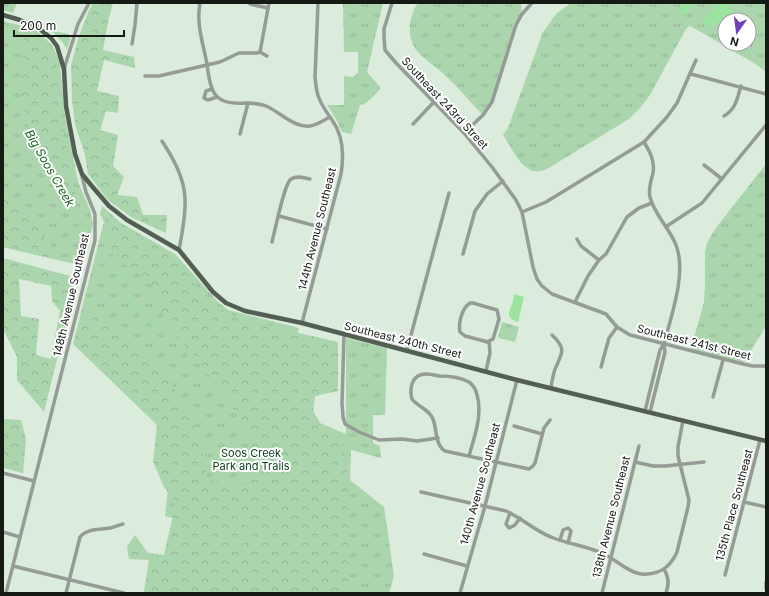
<svg xmlns="http://www.w3.org/2000/svg" width="769" height="596" font-family="Inter,sans-serif">
<style>
.grass{fill:url(#grass-tufts);fill-rule:evenodd}
.forest{fill:url(#forest-crowns);fill-rule:evenodd}
.water{fill:#9be39f}
.lines{fill:none;stroke-linecap:round;stroke-linejoin:round}
.stream{stroke:#9be39f;stroke-width:1}
.minor{stroke:#959c95;stroke-width:3.5}
.major{stroke:#545f54;stroke-width:4.5}
.labels{text-anchor:middle;dominant-baseline:central;stroke-width:4;stroke-linejoin:round;paint-order:stroke}
.street-label{font-size:11px;fill:#151a15;stroke:#fff}
.park-label{font-size:11px;fill:#073d12;stroke:#fff}
.water-label{font-size:12px;font-style:italic;fill:#196326;stroke:#fff}
</style>
<defs>
<pattern id="grass-tufts" width="24" height="20" patternUnits="userSpaceOnUse"><rect width="24" height="20" fill="#abd5ac"/><path d="M3 7l-1-3M5 7V3M7 7l1-3M15 17l-1-3M17 17v-4M19 17l1-3" fill="none" stroke="#92b693"/></pattern>
<pattern id="forest-crowns" width="20" height="18" patternUnits="userSpaceOnUse"><rect width="20" height="18" fill="#abd5ac"/><path d="M2 6a3 3 0 1 1 6 0M12 15a3 3 0 1 1 6 0" fill="none" stroke="#92b693"/></pattern>
</defs>
<rect width="100%" height="100%" fill="#dbebdc"/>
<!-- grass -->
<g class="grass">
<polygon points="3,3 17,3 13,13 3,10"/>
<path d="M343,3H383L367,72L381,88C375,94 368,104 360,105L351,134L342,132L336,119L327,105H344V76L353,77L358,73V52H344Z"/>
<path d="M418,3H521L522,14L516,25L496,93L483,115C470,102 458,87 444,74C436,67 426,61 418,52C406,39 408,17 418,3Z"/>
<path d="M571,3H766V72L754,63L692,27L689,26L686,29L650,95L640,108L629,119L547,169C524,180 514,150 503,135L508,128L543,32L557,13ZM725,20H749V44H725Z"/>
<polygon points="3,21 23,26 38,32 52,45 60,62 64,111 78,182 90,210 93,224 83,266 3,247"/>
<polygon points="51,30 71,35 67,50 63,43"/>
<polygon points="766,164 766,326 743,364 690,351 704,303 705,284 705,252 707,243 715,229"/>
<polygon points="102,206 121,223 175,254 218,302 228,310 299,328 284,386 311,407 320,423 346,434 346,338 387,348 385,415 373,415 373,443 380,446 381,458 351,450 350,480 384,507 394,576 389,593 233,593 218,530 165,516 177,403 82,308 104,222 100,214"/>
<polygon points="502,322 519,327 515,342 498,338"/>
</g>
<!-- forest -->
<g class="forest">
<polygon points="93,3 113,3 108,22 103,50 134,57 135,68 104,60 97,91 119,96 118,113 106,111 100,130 118,135 113,166 124,177 117,195 137,197 143,215 167,215 166,233 131,217 108,200 88,174 85,155 75,124 72,100 71,65 79,36 89,10"/>
<polygon points="26,33 46,44 55,63 61,117 73,186 79,204 41,173 28,125 20,87"/>
<polygon points="3,196 36,226 63,261 3,247"/>
<polygon points="105,216 122,227 174,256 203,297 232,315 286,330 338,342 338,391 315,396 312,420 343,440 348,488 348,593 144,592 149,560 129,559 127,546 135,535 148,553 164,555 176,502 164,487 153,462 157,425 73,344 82,308 124,333 164,371 199,431 207,480 249,485 249,438 228,400 197,359 166,325 151,282 113,257"/>
<path d="M3,258L77,278L44,412L17,380V357L3,329ZM19,279L51,286L52,301L60,311L51,359L36,355L39,319L21,316Z"/>
<polygon points="3,419 21,420 26,439 23,473 3,468"/>
</g>
<!-- water -->
<g class="water">
<polygon points="682,3 693,3 687,15 682,14 681,11"/>
<path d="M720,3H728L734,15V20H725V28L718,23C713,24 709,29 704,23L705,19Z"/>
<path d="M514,294L524,297L518,322C506,318 508,314 512,304C513,301 514,297 514,294Z"/>
</g>
<g class="lines">
<!-- stream -->
<g class="stream">
<polyline points="3,23 14,36 9,82 20,120 33,136 45,164 55,173 57,185 72,207 76,221 86,235 89,247"/>
<path d="M96,254C98,258 97,263 99,267C104,275 113,274 120,272L129,290L130,303L140,306L141,311L138,318L139,324L147,327L156,323L160,334L169,337L187,353L195,372L206,388L225,404L232,424L228,435L229,453L215,464L217,474L230,478L238,495L232,504L234,515L247,526L249,536L242,546C253,566 255,570 248,591L251,593"/>
</g>
<!-- minor -->
<g class="minor">
<path d="M200,3C196,24 203,43 207,64C208,73 209,82 213,91C215,95 219,99 224,101C237,106 252,100 266,106C280,112 294,128 310,126C317,125 324,120 330,117"/>
<polyline points="392,3 384,29 384,37 385,50 396,63 464,133 492,167 516,200 522,212 533,267 537,279 542,286 552,294 606,314 617,327 630,335 743,364 753,366 766,366"/>
<polyline points="250,4 268,8"/>
<polyline points="132,44 135,25 137,3"/>
<polyline points="260,52 269,3"/>
<polyline points="260,52 267,56"/>
<polyline points="64,69 78,24 89,3"/>
<polyline points="691,74 766,94"/>
<polyline points="145,76 159,76 220,62 239,53 257,53 260,52"/>
<polyline points="212,89 206,91 204,98 208,100 217,97"/>
<path d="M724,116C736,109 737,99 741,86"/>
<polyline points="413,124 434,102"/>
<polyline points="464,133 483,115 492,102 516,25 522,14 532,3"/>
<polyline points="240,134 248,103"/>
<path d="M162,141C173,158 184,177 185,198C186,215 182,234 179,250"/>
<path d="M644,142C650,152 655,161 653,173C651,181 648,189 650,197C654,214 670,229 676,245C687,273 671,316 664,344L665,352L650,412"/>
<polyline points="704,165 722,179"/>
<polyline points="522,212 546,202 644,142 667,117 677,103 696,60"/>
<polyline points="279,216 327,229"/>
<polyline points="667,226 702,203 766,125"/>
<polyline points="577,239 581,246 599,260"/>
<path d="M272,242C275,231 284,184 291,179C297,175 304,178 310,179"/>
<polyline points="463,254 475,211 487,194 503,181"/>
<polyline points="575,302 588,276 599,260 606,254 627,217 639,208 652,203"/>
<path d="M470,303H473L497,310L499,319L493,339L487,342L484,341L465,336L460,332C458,323 462,308 470,303Z"/>
<path d="M302,323L341,174C344,156 343,135 332,120C327,113 322,106 319,98C316,92 316,84 315,77L318,3"/>
<polyline points="344,334 342,403 343,417 345,424 359,432 379,440 402,439 417,441 438,438"/>
<polyline points="407,350 449,193"/>
<polyline points="601,367 609,338 617,327"/>
<polyline points="486,371 490,353 489,341"/>
<path d="M551,387C552,381 553,375 555,369C562,353 567,349 552,335"/>
<polyline points="713,397 723,360"/>
<polyline points="645,411 660,350 664,344"/>
<polyline points="514,426 542,434"/>
<path d="M469,456C474,438 483,414 477,395C476,390 473,385 469,382C460,377 448,376 439,376C434,375 430,374 426,374C412,374 409,388 412,399C418,407 429,409 433,419C437,429 435,445 445,451L529,469L533,466L535,463L544,428L550,420"/>
<polyline points="635,462 653,466 665,466 704,462"/>
<polyline points="3,473 34,481"/>
<path d="M421,492L506,511C522,518 535,531 551,537C568,544 587,546 604,554C617,560 631,576 647,574C663,573 671,565 677,552L688,507L689,500L678,456V447L683,420"/>
<polyline points="744,502 766,507"/>
<polyline points="510,513 506,524 509,528 515,525 520,518"/>
<polyline points="3,532 20,537"/>
<polyline points="560,540 563,530 568,528 571,531 568,543"/>
<polyline points="424,554 467,566"/>
<polyline points="13,566 124,593"/>
<path d="M664,569C669,578 669,584 666,593"/>
<polyline points="725,575 760,440"/>
<polyline points="766,582 766,589"/>
<polyline points="6,593 95,240 95,214 86,192 82,176"/>
<path d="M66,593L80,537C87,528 101,530 110,528C115,527 119,525 123,524"/>
<polyline points="460,593 485,506 517,380"/>
<polyline points="602,593 639,446"/>
</g>
<!-- major -->
<polyline class="major" points="3,15 20,20 37,27 51,38 57,46 64,69 66,106 75,154 82,174 91,185 109,206 127,220 179,250 213,292 226,303 245,311 302,323 517,380 766,441"/>
</g>
<g class="labels">
<!-- street labels -->
<g class="street-label">
<text transform="translate(445 103) rotate(47)">Southeast 243rd Street</text>
<text transform="translate(317 229) rotate(-76)">144th Avenue Southeast</text>
<text transform="translate(71 295) rotate(-77)">148th Avenue Southeast</text>
<text transform="translate(403 340) rotate(14)">Southeast 240th Street</text>
<text transform="translate(694 342) rotate(14)">Southeast 241st Street</text>
<text transform="translate(480 484) rotate(-75)">140th Avenue Southeast</text>
<text transform="translate(734 505) rotate(-75)">135th Place Southeast</text>
<text transform="translate(611 517) rotate(-76)">138th Avenue Southeast</text>
</g>
<!-- park labels -->
<g class="park-label">
<text x="251" y="453">Soos Creek<tspan x="251" dy="13">Park and Trails</tspan></text>
</g>
<!-- water labels -->
<g class="water-label">
<text transform="translate(50 168) rotate(60)">Big Soos Creek</text>
</g>
</g>
<!-- border -->
<rect width="769" height="596" fill="none" stroke="#151a15" stroke-width="8"/>
<!-- north arrow -->
<g transform="translate(737 32) rotate(194)"><circle r="19" fill="#ffffff" stroke="#a1a3a1"/>
<path d="M0-3L7 15L0 10L-7 15Z" fill="#6e41b9"/>
<text y="-6" font-size="11" font-weight="bold" text-anchor="middle" fill="#151a15">N</text>
</g>
<!-- scale -->
<path d="M14 30v6h110v-6" fill="none" stroke="#151a15" stroke-width="2"/>
<text x="20" y="30" font-size="12" fill="#151a15" stroke="#ffffff" stroke-width="3" paint-order="stroke">200 m</text>
</svg>
